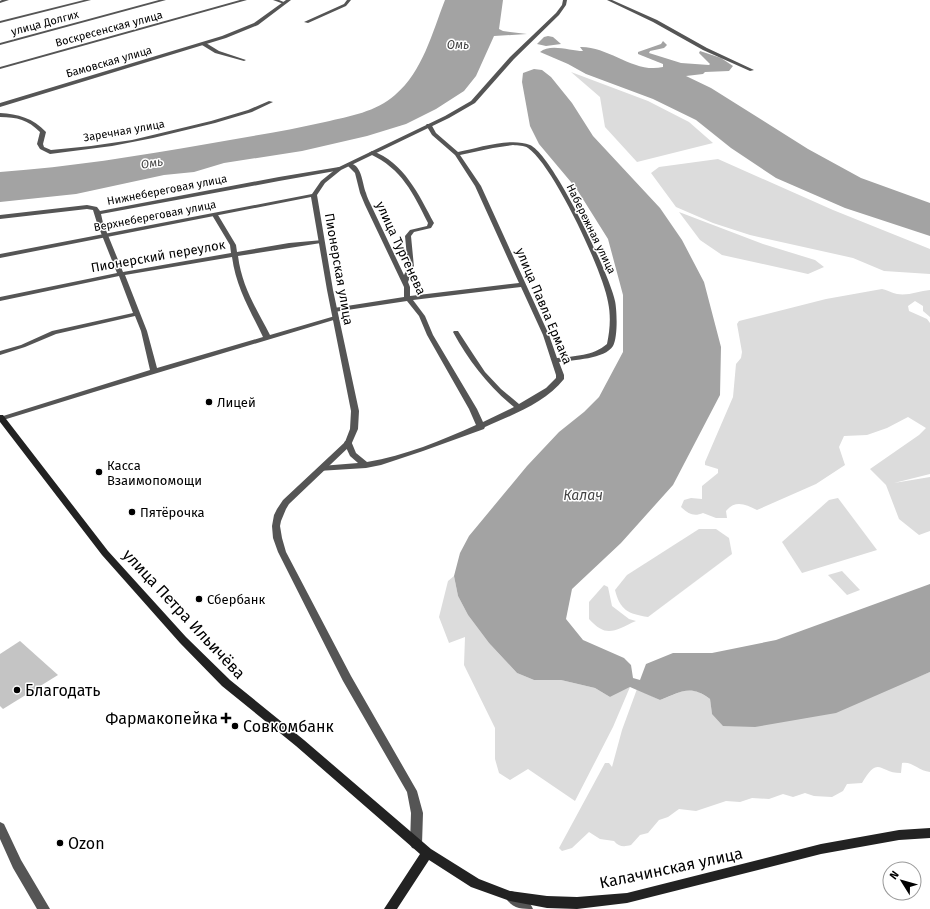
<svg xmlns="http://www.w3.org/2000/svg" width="930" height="909" font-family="'Fira Sans',sans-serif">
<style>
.green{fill:#dcdcdc}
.water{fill:#a3a3a3}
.building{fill:#c4c4c4}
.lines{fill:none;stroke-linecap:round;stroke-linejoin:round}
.minor{fill:#555;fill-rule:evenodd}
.tertiary{fill:#555;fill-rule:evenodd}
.secondary{fill:#222;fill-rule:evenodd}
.poi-dot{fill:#000;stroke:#fff;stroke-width:1.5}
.labels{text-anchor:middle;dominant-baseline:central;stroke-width:3;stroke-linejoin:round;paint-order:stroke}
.far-street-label{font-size:11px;fill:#000;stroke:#fff}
.far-water-label{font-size:12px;font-style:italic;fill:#444;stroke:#fff}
.street-label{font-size:13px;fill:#000;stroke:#fff}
.poi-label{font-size:13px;fill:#000;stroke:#fff;text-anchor:start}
.water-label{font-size:14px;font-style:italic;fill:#444;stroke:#fff}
.near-street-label{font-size:16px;fill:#000;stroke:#fff}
.near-poi-label{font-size:16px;fill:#000;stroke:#fff;text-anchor:start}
</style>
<rect width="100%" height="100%" fill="#fff"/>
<!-- green -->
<g class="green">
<polygon points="571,72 648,101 689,122 713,143 637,162 605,127 600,97"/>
<polygon points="718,159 833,210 930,249 930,274 884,271 853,258 750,235 713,223 676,207 651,173 659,167"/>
<polygon points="679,212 763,244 815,260 824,267 808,274 722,255 700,240"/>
<path d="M882,289C887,290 892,293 897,294C908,296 919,291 930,290V317L923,311V306L915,301L908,306L909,311L927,319L930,323V474L894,483L930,477V531L919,535L899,519L886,485L870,469L919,435L926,428L908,417L887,428L867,435L844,436L839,447L845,465L816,484L757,510C745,504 735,500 726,511L727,518H716L703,513C694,517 688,514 681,507L684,500L691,498L702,499V486L718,473V469L705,465V462L733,397L736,364L741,358L742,352L737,324L739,321L826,299Z"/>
<polygon points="838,498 877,550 802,573 782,542 829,500"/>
<path d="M699,529H716L729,538L732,554L648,617C628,614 620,610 615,590L627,575Z"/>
<polygon points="842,571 860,590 847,595 828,575"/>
<polygon points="454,576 458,596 468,615 489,643 517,673 534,680 561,680 595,688 610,697 630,687 613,727 575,801 528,769 510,780 499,773 495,759 495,728 464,665 465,637 449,643 439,617 448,581"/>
<path d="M604,585L608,587L612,606L629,619L636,621C615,630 607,639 589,619V602Z"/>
<path d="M930,672V772C919,771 912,761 902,763L901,773C879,773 879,754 862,783L847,784L843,791L832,797L814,796L805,793L793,797L783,794L769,799L752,798L740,802L726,801L696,811L679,809L668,817L659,820L648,833L640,835L631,845C624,847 619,847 614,841L600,839L589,832L572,848L562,851L559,848L605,763H609L612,767L622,730L637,689L660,700C682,692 689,683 710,699L712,714L918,677Z"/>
</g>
<!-- water -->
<g class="water">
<path d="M445,0H503L499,29L503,31L527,34L494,36L476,76L464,91L436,109L406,124L367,136L302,151L224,163L194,172L164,175L76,194L0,202V172C71,167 137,156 207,144C246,137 286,131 325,122C350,116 376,112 395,95C423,71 432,33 445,0Z"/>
<polygon points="548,36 553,37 561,44 546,46 537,44 544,37"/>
<path d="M663,41L667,45L664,48L650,51L649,53L681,63L709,65L710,64L699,53L700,51L721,58L733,66L729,71L705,72L703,74L686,76L711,88L808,149L861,178L930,203V236L845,208L776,178L731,148L696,120L653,99L586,74L568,64L540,52C550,43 571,51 583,51L580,47C609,46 634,74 663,67V64L638,54V52L661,44Z"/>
<path d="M534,69L542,70L551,77L572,103L593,136L660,208L682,240L704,282L721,347L720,395L673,485L621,543L572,589L566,619L583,640L624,658L631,665L633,678L640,680L646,664L673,653H712L776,640L930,584V672L836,713L755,727L723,726L712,714L710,699C690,684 681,692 660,700L630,687L610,697L595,688L561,680H534L517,673L489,643L468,615L458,596L454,576L460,553L469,536L527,466L559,432L584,412L599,397L623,352V295L608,239L576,188L539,144L530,126L522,82L523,73Z"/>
</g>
<!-- building -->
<polygon class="building" points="20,641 58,675 3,709 0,706 0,654"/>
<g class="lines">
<!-- minor -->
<g class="minor">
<polygon points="2,0 9,0 0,3 0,1"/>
<polygon points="84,0 91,0 0,23 0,21"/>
<polygon points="159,0 166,0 0,45 0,43"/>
<polygon points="240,0 247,0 0,69 0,67"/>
<polygon points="273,0 279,0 286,3 284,4"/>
<polygon points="347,0 351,0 346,6 308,23 304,22 344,4"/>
<polygon points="607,0 612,0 657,20 707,48 754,70 750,71 703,50 653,22"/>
<polygon points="202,43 206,43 219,51 246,60 244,61 215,53 202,45"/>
<path d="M269,101L273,102L252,112L215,123L153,138L112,146L50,154L40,149L37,144L40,132C28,120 17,117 0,117V113C18,114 33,118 46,132L43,144L44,147L51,150L91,146L132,140L211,121L248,110Z"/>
<path d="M427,124H431L436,133L458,152C478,148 511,137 530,145C553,155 609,273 615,301C617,310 618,337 613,346C605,359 573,360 559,362L564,375V379C545,403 512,415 485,427L484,429L423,451L381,465L366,468L318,471L317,469L321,466L358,463L350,456L344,443L345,441H351L356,453L367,462C405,456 442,440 476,425L469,409L427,335L419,316L407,301L334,312L331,310L334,308L404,297V287L365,205L360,193L355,173L347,165V163C362,162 362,183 366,193C367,197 369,201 371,205L404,275L408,267L405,236L410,230L427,226L428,223C413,193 402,169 370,154L369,153L372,151C404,162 419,195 434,223L431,228L414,232L411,236L414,267L408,282L410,287V296L519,283L475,186L455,155L432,135L426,125ZM513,145C518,146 524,145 528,148C553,165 603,271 608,302C611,316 610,330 607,344C593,356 575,356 557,358L549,335L481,186L460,155L493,148ZM521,287L543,335L556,375V378L546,388L519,404L501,389L485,372L473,354L458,331H454L453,332C469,361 488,386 514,407L483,422L477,409L433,335L425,316L413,300Z"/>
<path d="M339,167L341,168V170L279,181L101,214L103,223L123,272L231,253L230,245L212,215L215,213L218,215L236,245L237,252L289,243L323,240L324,241L321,243L238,256C242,287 256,308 270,335L335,316L337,317L338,318L337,319L94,392L0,421V417L150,370L141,331L135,316L56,334L25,347L0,355V351L21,345L52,331L133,313L119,276L0,301V297L117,273L97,223L93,210L87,209L0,219V215L87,205L97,207L100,211L279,177ZM232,257C236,287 250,310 263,337L157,368L147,331L125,275Z"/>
<polygon points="0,822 4,824 21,860 50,909 37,909 13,868 0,839"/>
<path d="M511,891C519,893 530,901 533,909C521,909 511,909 505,896L507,892Z"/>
</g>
<!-- tertiary -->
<g class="tertiary">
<polygon points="286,0 291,0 258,25 226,38 0,107 0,103 222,36 254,23"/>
<polygon points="563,0 567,0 566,5 559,15 514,59 475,103 449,118 341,170 325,183 317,195 333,290 359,411 358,429 351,445 289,504 286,509 281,521 280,526 282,538 286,552 351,676 417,791 423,813 422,844 420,848 416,849 412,848 410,844 411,813 407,792 343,681 278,552 273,538 272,526 274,515 277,509 283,500 345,442 350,429 351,411 327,290 311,197 0,258 0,254 312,194 321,181 337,168 445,116 471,101 510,57 556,13 562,5"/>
</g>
<!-- secondary -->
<polygon class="secondary" points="0,415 3,415 108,551 186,637 230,680 304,740 431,849 479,879 510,891 547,896 577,897 627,893 821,844 899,830 930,828 930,838 899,840 821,854 627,903 577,909 547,908 510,901 471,887 429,860 397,909 384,909 420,854 296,746 222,686 180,643 102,555 0,422"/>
</g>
<!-- markers -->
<g class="poi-dot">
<circle cx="209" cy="402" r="4"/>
<circle cx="99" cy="472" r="4"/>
<circle cx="132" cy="512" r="4"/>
<circle cx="199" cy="599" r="4"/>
<circle cx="17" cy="690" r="4"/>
<path d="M224 712h4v4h4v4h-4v4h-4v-4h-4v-4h4z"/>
<circle cx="235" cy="726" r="4"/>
<circle cx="60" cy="843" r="4"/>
</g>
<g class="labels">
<!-- far-street labels -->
<g class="far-street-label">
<text transform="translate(45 23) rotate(-15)">улица Долгих</text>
<text transform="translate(109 29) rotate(-15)">Воскресенская улица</text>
<text transform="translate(109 62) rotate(-16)">Бамовская улица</text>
<text transform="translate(124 131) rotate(-10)">Заречная улица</text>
<text transform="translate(167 190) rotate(-11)">Нижнебереговая улица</text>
<text transform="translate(155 216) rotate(-11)">Верхнебереговая улица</text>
<text transform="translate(591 229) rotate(64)">Набережная улица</text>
</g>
<!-- far-water labels -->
<g class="far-water-label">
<text x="458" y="45">Омь</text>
<text transform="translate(152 163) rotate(-9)">Омь</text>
</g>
<!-- street labels -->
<g class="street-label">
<text transform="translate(401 248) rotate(65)">улица Тургенева</text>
<text transform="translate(158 256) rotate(-10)">Пионерский переулок</text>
<text transform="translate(339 269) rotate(80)">Пионерская улица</text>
<text transform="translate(544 306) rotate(67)">улица Павла Ермака</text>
</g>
<!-- poi labels -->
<g class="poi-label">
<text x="217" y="402">Лицей</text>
<text x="107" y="465">Касса<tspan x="107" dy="15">Взаимопомощи</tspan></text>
<text x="140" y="512">Пятёрочка</text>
<text x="207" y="599">Сбербанк</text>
</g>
<!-- water labels -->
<g class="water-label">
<text x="583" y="495">Калач</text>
</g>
<!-- near-street labels -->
<g class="near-street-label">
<text transform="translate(184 614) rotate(47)">улица Петра Ильичёва</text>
<text transform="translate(671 868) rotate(-12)">Калачинская улица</text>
</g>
<!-- near-poi labels -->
<g class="near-poi-label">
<text x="25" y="690">Благодать</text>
<text x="218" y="718" text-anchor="end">Фармакопейка</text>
<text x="243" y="726">Совкомбанк</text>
<text x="68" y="843">Ozon</text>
</g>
</g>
<!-- north arrow -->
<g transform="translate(902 881) rotate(307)"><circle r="19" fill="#ffffff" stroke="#999999"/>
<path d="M0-3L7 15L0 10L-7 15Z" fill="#000000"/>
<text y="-6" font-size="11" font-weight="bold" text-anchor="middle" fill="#000000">N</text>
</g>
</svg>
